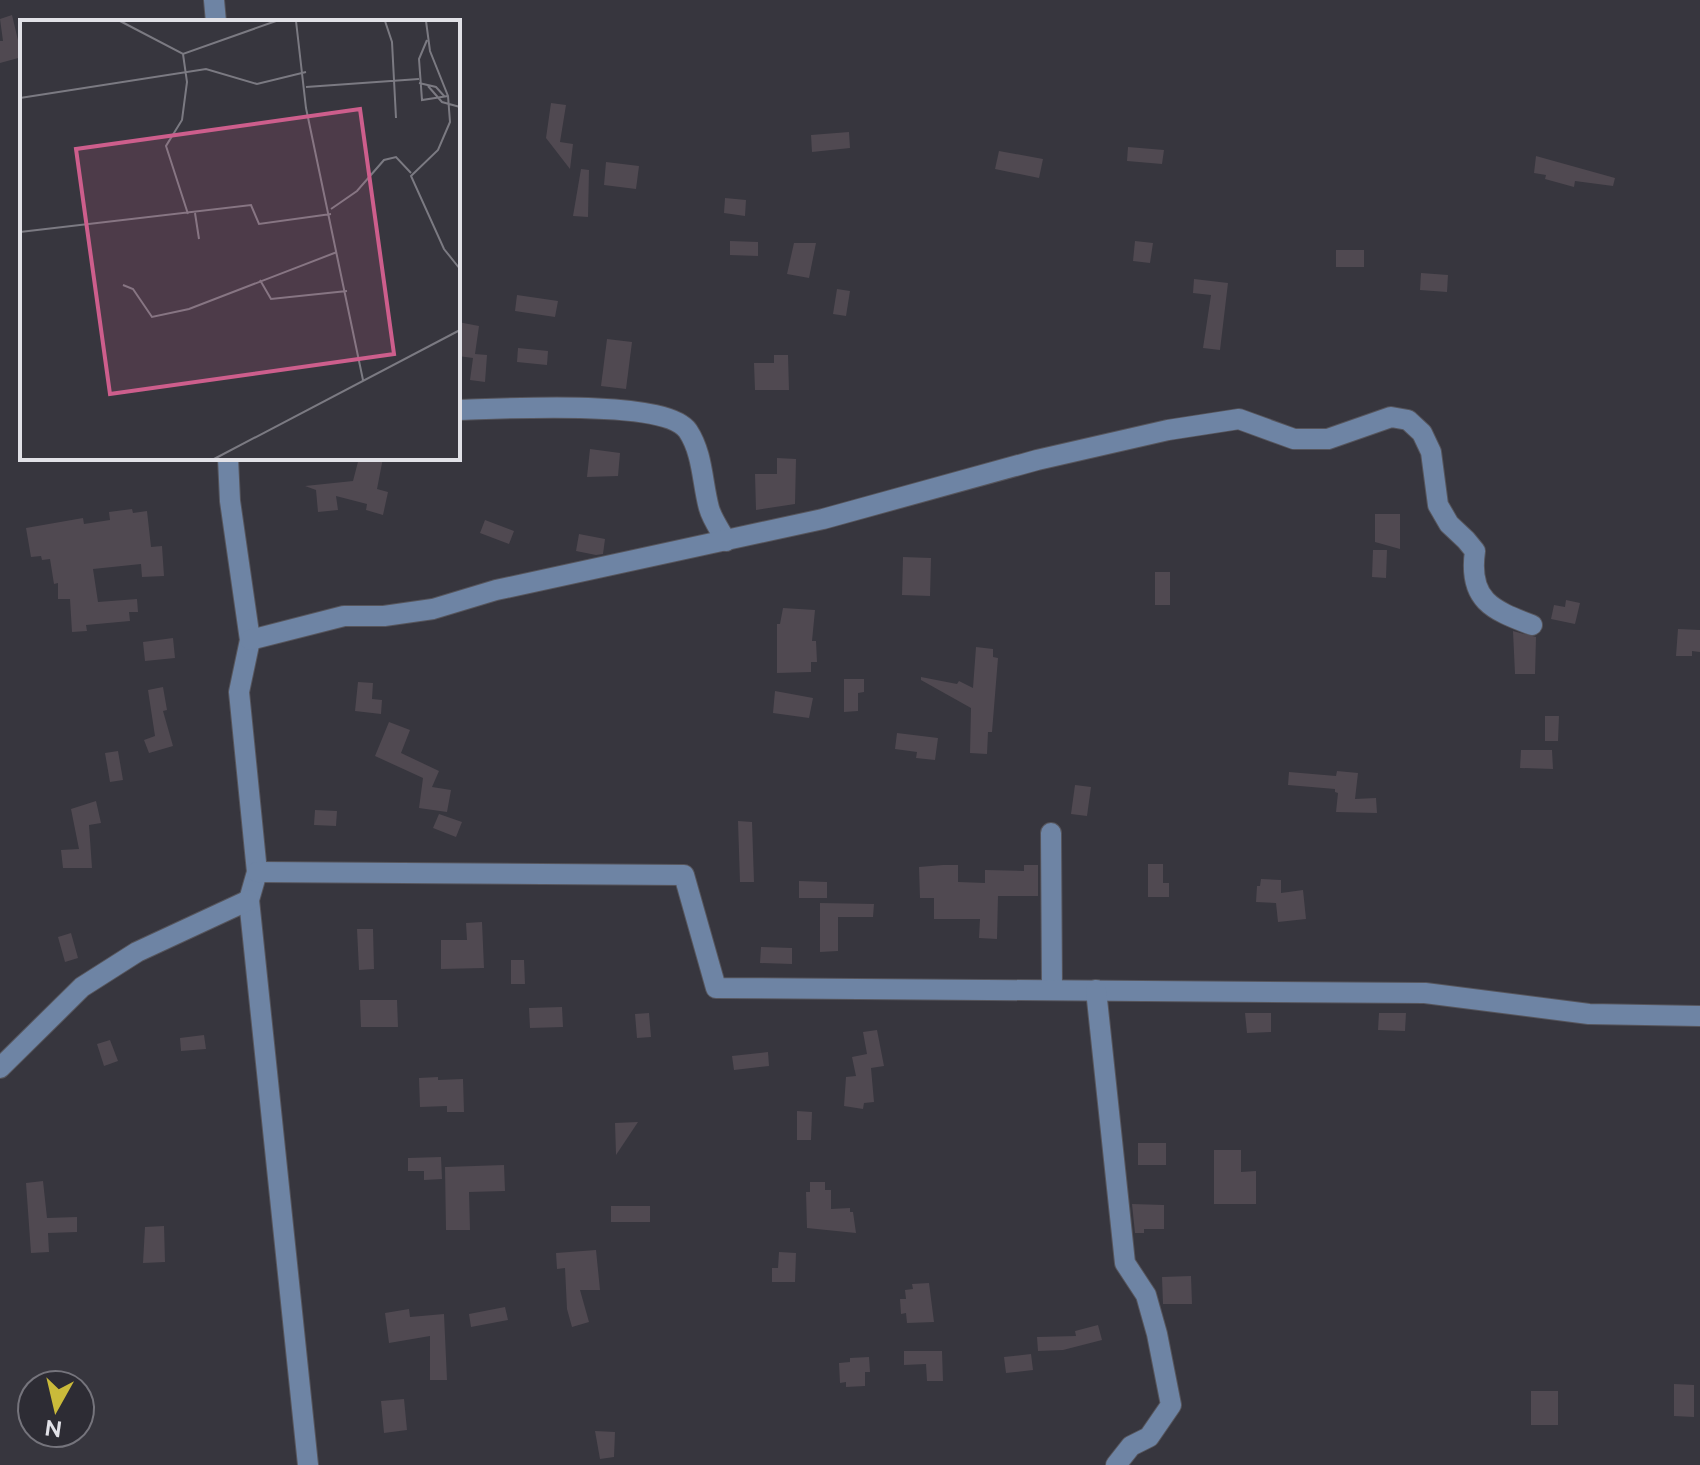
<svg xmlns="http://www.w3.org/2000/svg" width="1700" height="1465" font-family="Raleway,sans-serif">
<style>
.building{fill:#504951}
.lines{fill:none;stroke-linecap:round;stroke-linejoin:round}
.minor-casing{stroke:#56555c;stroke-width:22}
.minor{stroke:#6e84a4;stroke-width:20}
.inset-road{fill:none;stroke:#7b7a82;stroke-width:2}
.view{fill:#cd5e8c;fill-opacity:0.15;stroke:#cd5e8c;stroke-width:4}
.inset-edge{fill:none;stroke:#e1e1e7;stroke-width:4}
</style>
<rect width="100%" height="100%" fill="#37363e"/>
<!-- building -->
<g class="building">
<polygon points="12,15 22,57 0,63 0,41 3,41 0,19"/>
<polygon points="551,103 566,105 560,142 573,144 570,169 546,138"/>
<polygon points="849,132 850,148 812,152 811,135"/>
<polygon points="1128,147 1164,150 1162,164 1127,161"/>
<polygon points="999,151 1043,159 1039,178 995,169"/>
<polygon points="1536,156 1615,178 1613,186 1575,181 1574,187 1545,179 1546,175 1534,173"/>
<polygon points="606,162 639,166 636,189 604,185"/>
<polygon points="581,169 589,170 588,217 573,216"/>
<polygon points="725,198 746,200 745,216 724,213"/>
<polygon points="730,241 758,242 758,256 730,255"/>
<polygon points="1135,241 1153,243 1150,263 1133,261"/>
<polygon points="794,243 816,243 809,278 787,274"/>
<rect x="1336" y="250" width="28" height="17"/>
<polygon points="1421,273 1448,275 1447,292 1420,290"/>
<polygon points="1194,279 1228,283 1220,350 1203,348 1211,295 1193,293"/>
<polygon points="837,289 850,291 846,316 833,314"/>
<polygon points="517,295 558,301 555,317 515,311"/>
<polygon points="458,322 479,326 475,354 487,355 485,382 470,380 473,358 458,356"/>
<polygon points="607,339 632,342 626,389 601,386"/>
<polygon points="518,348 548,351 547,365 517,362"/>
<polygon points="774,355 788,355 789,390 755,390 754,363 774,363"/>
<polygon points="590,449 620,453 618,476 587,477"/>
<polygon points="359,458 383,458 377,489 388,492 383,515 366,510 367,504 336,496 338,510 318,512 316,490 305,486 353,481"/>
<polygon points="777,458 796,459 795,504 756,510 755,474 777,474"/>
<polygon points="132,509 133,513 147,511 151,547 162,546 164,576 142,577 141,564 93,569 98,602 137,599 138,612 129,612 130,621 86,625 87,631 72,632 70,599 58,599 58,583 54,584 50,559 42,560 41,556 31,557 26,528 83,518 84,524 110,520 109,512"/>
<polygon points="1375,514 1400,514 1400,549 1375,542"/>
<polygon points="485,520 514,531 509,544 480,533"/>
<polygon points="579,534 605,539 603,554 596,555 576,551"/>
<polygon points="1373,550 1387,550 1386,578 1372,577"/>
<polygon points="903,557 931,558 930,596 902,595"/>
<rect x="1155" y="572" width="15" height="33"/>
<polygon points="1566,600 1580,603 1575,624 1551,619 1554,605 1565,607"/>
<polygon points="783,608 815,610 812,641 816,641 817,662 811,662 811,672 777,673 777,624 780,624"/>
<polygon points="1678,629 1700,630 1700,652 1692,651 1692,656 1676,656"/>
<polygon points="1513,631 1536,637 1535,674 1515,674"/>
<polygon points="173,638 175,658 145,661 143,642"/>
<polygon points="976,647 993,649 993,657 998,658 992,732 988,732 987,754 970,753 971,708 921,680 921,677 957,684 959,681 973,688"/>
<polygon points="844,679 864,679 864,692 858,693 858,711 844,712"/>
<polygon points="358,682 373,683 372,699 382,700 381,714 355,711"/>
<polygon points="163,687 167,710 163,711 173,746 149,753 144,740 155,736 148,690"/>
<polygon points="775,691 813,698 809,718 773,713"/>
<polygon points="1545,716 1559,716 1558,741 1545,741"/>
<polygon points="389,722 410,730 401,753 439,771 432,787 451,790 447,812 419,808 423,778 375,756"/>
<polygon points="897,733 938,738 935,760 916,758 917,752 895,749"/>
<polygon points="1521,750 1552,750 1553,769 1520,768"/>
<polygon points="118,751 123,780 110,782 105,753"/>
<polygon points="1337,771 1358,773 1355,799 1376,798 1377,813 1336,812 1338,793 1335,792 1335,789 1288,785 1289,772 1336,776"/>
<polygon points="1075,785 1091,787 1087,816 1071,814"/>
<polygon points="96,801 101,823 89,825 92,868 63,868 61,850 79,849 71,809"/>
<polygon points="315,810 337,811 336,826 314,825"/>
<polygon points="439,814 462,822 456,837 433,828"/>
<polygon points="738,821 752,822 754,882 740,882"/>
<polygon points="1148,864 1163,864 1163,883 1169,883 1169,897 1148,897"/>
<polygon points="943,865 958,865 958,882 985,883 985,870 1024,871 1024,865 1038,865 1038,896 998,896 997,939 979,938 980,919 934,919 934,898 920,898 919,867"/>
<polygon points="1261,879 1281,880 1281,893 1303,890 1306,919 1278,922 1276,903 1256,902 1257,886 1260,886"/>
<polygon points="799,881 827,882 827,898 799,898"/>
<polygon points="820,903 874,904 873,917 838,917 838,951 820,952"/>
<polygon points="482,922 484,968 441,969 441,940 467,940 466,923"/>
<polygon points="357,929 373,929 374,969 359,970"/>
<polygon points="71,933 78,958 65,962 58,937"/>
<polygon points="761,947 792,948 792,964 760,963"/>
<polygon points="511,960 524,960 525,984 511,984"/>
<polygon points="360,1000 397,1000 398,1027 361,1027"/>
<polygon points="562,1007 563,1027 530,1028 529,1008"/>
<polygon points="649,1013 651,1037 637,1038 635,1014"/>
<polygon points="1245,1013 1271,1013 1271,1032 1247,1033"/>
<polygon points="1379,1013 1406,1013 1405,1031 1378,1030"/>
<polygon points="877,1030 884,1066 871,1068 874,1102 864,1103 863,1109 844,1106 846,1077 856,1076 852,1057 867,1054 863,1032"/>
<polygon points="204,1035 206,1049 181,1051 180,1038"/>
<polygon points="110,1040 118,1061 104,1066 97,1044"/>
<polygon points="768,1052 769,1066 734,1070 732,1056"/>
<polygon points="438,1077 438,1080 463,1079 464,1112 447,1112 447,1106 420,1107 419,1078"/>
<polygon points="797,1111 812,1112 811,1140 797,1140"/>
<polygon points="638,1122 616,1155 615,1123"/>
<rect x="1138" y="1143" width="28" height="22"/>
<polygon points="1214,1150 1241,1150 1241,1172 1256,1171 1256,1204 1214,1204"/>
<polygon points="441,1157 442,1179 424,1180 424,1171 408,1171 408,1158"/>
<polygon points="504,1165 505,1191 469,1192 470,1230 446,1230 445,1167"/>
<polygon points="43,1181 47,1218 77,1217 77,1232 48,1233 49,1252 31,1253 26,1183"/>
<polygon points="810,1182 825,1182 825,1190 831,1190 831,1209 850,1208 850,1212 853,1212 856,1233 807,1228 806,1192 810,1192"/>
<polygon points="1132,1204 1164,1205 1164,1229 1144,1229 1144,1233 1135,1233"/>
<rect x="611" y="1206" width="39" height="16"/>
<polygon points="164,1226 165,1262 143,1263 145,1227"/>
<polygon points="596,1250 600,1290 580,1290 589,1322 572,1327 567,1309 565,1268 557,1269 556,1253"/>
<polygon points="779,1252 796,1253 795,1282 772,1282 772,1268 778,1268"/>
<polygon points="1191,1276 1192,1304 1163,1304 1162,1277"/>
<polygon points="929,1283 934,1322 907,1323 906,1313 901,1314 900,1299 906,1299 905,1290 913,1289 912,1284"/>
<polygon points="505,1307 508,1320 471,1327 469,1314"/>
<polygon points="409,1309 410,1317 444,1314 447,1380 430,1380 430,1336 389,1343 385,1313"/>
<polygon points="1098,1325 1102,1340 1063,1350 1038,1351 1037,1337 1076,1336 1075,1331"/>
<polygon points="904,1351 942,1351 943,1381 927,1381 926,1364 904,1365"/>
<polygon points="1031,1354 1033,1370 1006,1373 1004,1357"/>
<polygon points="869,1357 870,1372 865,1372 865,1386 846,1387 846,1382 840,1383 839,1363 850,1362 850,1358"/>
<polygon points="1674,1384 1694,1385 1694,1417 1674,1416"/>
<rect x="1531" y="1391" width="27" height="34"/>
<polygon points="404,1399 407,1430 384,1433 381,1401"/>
<polygon points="595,1431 615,1432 614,1457 600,1459"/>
</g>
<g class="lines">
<defs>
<g id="minor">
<polyline points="214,0 216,22"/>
<path d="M458,410C499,409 666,398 688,431C703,454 702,482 709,508C712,519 720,530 726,541"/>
<polyline points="228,458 230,501 250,640 239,692 257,872 249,900 308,1465"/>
<path d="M250,640L344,616H384L433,609L496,590L823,519L1037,460L1168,430L1239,419L1294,439H1328L1391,417L1408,420L1422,433L1431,452L1438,505L1449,524L1466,540L1475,551C1468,600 1492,610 1532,625"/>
<polyline points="1051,833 1052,990"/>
<polyline points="257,872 684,875 716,988 1425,993 1589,1014 1700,1016"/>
<polyline points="1096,990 1125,1263 1146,1295 1157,1334 1171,1405 1149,1437 1131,1446 1116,1465"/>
<polyline points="0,1068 82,987 137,952 249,900"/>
</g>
</defs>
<!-- minor casing -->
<use href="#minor" class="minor-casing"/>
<!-- minor -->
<use href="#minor" class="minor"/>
</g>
<!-- overview -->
<g transform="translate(20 20)">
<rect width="440" height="440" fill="#37363e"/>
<path class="inset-road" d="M100,1L163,34L256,1M276,1L286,88L343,360M365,1L372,22L376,98M406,1L410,31L428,76L430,102L418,130L391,156L424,229L440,249M407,20L399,39L402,80L428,76M163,34L167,62L162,100L146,126L168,194M399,63L416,67L425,77M408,66L422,82L440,87M286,67L399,59M0,78L186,49L237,64L286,52M311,189L337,171L364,140L376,137L391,153M175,193L179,219M0,212L231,185L239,204L311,194M240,260L251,279L327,271M103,265L113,269L132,297L169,289L317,232M194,439L440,310"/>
<path class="view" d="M340,89L374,334L90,374L56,129Z"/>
<rect width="440" height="440" class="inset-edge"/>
</g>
<!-- north arrow -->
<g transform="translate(56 1409) rotate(188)"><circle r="38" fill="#2d2c34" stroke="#75747c" stroke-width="2"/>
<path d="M0-6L14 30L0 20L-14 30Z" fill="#caba3a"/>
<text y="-12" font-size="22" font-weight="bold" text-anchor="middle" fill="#e1e1e7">N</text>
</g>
</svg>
